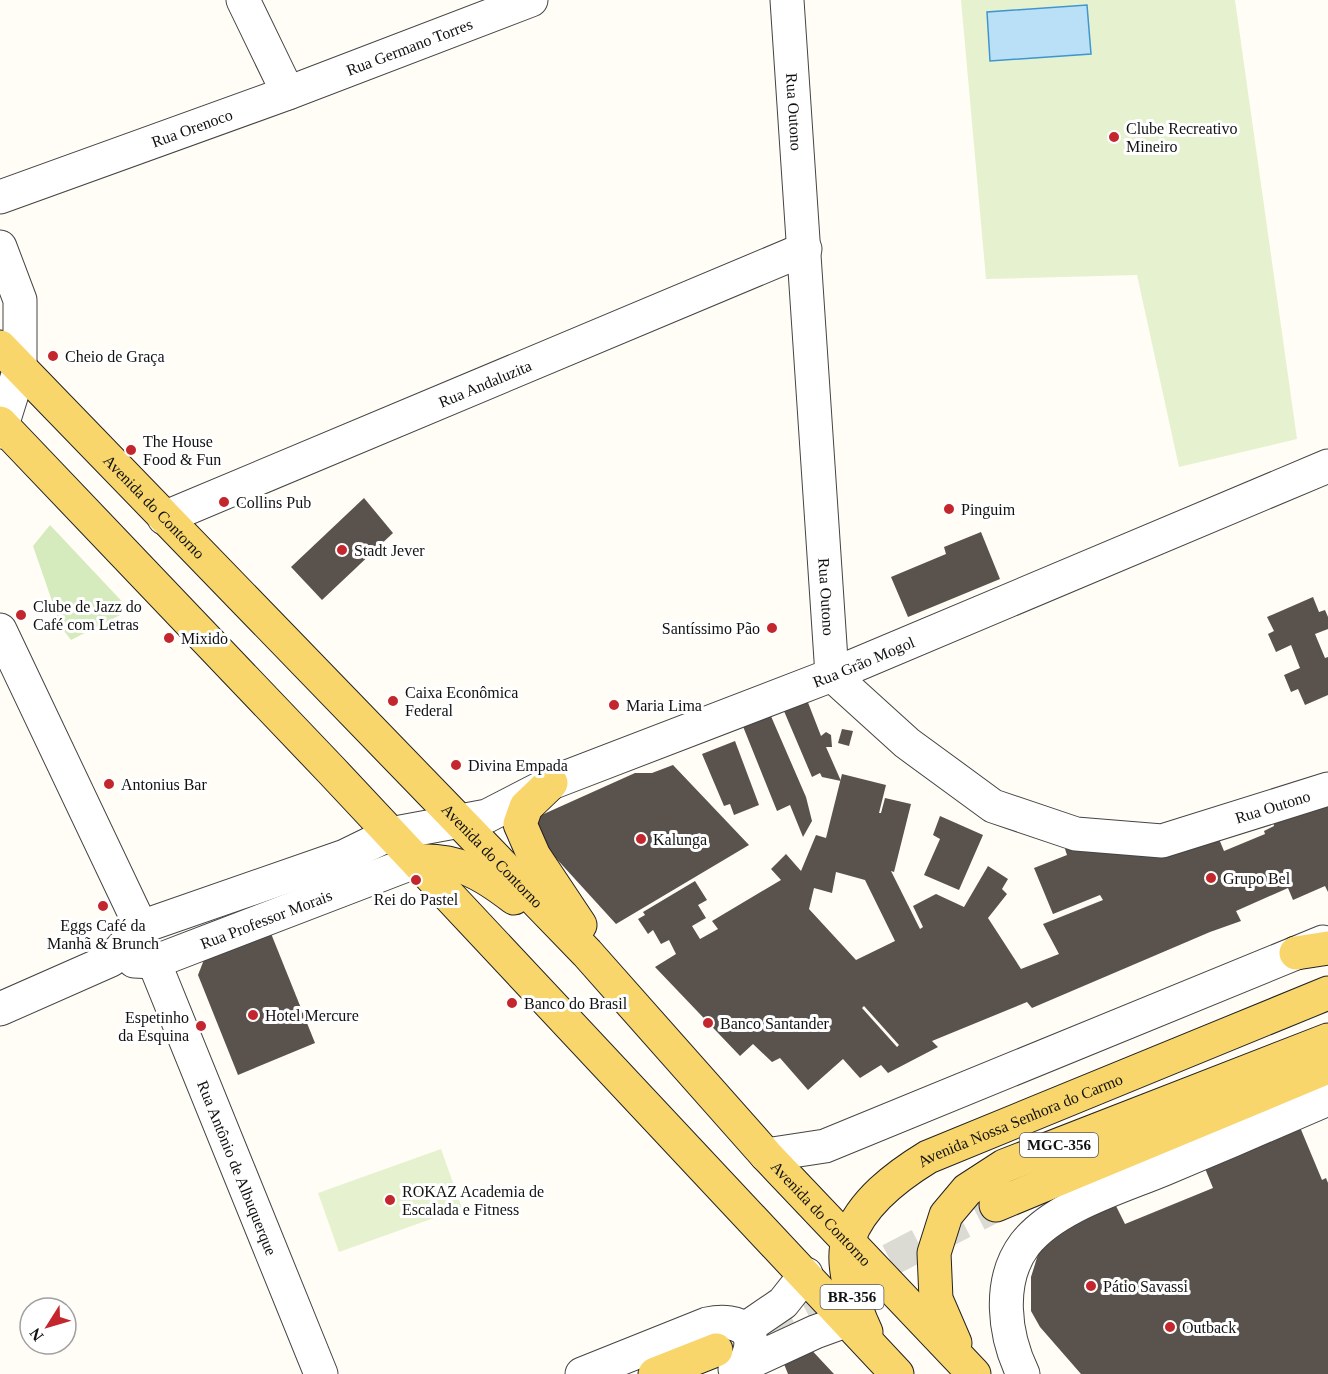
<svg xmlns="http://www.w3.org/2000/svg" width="1328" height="1374" font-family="'Times New Roman',serif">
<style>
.green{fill:#d5ebbd}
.pitch{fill:#e6f2cf}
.water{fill:#b9e0f7;stroke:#3f96cf;stroke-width:1.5}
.building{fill:#5a524d;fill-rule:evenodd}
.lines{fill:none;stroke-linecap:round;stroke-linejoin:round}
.major-tunnel{stroke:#dbdad3;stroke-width:33;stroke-dasharray:33 16;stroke-linecap:butt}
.minor-casing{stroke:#444;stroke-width:35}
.major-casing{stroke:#222;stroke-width:35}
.minor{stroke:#fff;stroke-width:33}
.major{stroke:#f9d66b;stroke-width:33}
.poi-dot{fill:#c4262e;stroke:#fff;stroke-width:2}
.labels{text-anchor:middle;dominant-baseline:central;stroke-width:6;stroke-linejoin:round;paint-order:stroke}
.shield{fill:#fff;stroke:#585858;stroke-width:1.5}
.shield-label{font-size:15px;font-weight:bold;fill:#111}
.street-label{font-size:16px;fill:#111;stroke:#fff}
.poi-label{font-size:16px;fill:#111;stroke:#fff;text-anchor:start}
</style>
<rect width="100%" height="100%" fill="#fffdf5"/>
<!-- green -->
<polygon class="green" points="50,525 130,610 71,640 61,627 33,546"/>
<!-- pitch -->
<g class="pitch">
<polygon points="961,0 1235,0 1297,439 1179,467 1137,275 986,279"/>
<polygon points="441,1149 462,1208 339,1252 318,1193"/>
</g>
<!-- water -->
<polygon class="water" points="1087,5 1091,54 990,61 987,12"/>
<!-- building -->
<g class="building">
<polygon points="364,498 393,533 322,600 291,567"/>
<polygon points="981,532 1000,579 908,617 891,577 946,554 944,547"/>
<polygon points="1313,597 1319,612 1325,610 1328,617 1328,629 1315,634 1325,658 1328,657 1328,695 1305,705 1298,689 1291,692 1284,675 1300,668 1291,645 1276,652 1268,634 1274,631 1267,617"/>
<polygon points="802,687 821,736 826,732 831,735 832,747 826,747 841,781 822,777 820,773 812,777 778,697"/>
<polygon points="767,707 806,797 812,821 803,837 790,805 777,811 740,719"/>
<polygon points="842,729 853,731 849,746 838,743"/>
<polygon points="735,741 759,805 734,815 730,804 724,806 702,754"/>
<polygon points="673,765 749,845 616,924 533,833 537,817 635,773 652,773"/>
<path d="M842,774L886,785L879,813H881L885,798L911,804L894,872L891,871L920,929L923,927L913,906L936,894L964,907L988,866L1008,879L1002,889L1007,894L988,918L1021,969L1059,954L1043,924L1103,900L1100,895L1053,914L1034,868L1067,855L1065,849L1079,843L1219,839L1224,851L1265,834L1264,831L1274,826L1273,821L1328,805V892L1325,886L1293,900L1288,888L1236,911L1241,921L1210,932L1032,1008L1027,1002L932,1041L938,1047L888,1073L881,1065L860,1078L843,1059L808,1090L780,1058L772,1062L753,1044L740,1056L655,967L676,954L669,940L661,944L653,930L648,934L638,919L645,915L643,912L695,881L707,900L698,905L706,918L692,926L700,939L718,929L712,921L781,880L771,869L786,854L801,871L816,835L826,838ZM836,872L865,880L895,941L856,960L809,909L814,888L832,893ZM864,1006L899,1045L897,1047L862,1008Z"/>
<polygon points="940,816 983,835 959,890 924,875 940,839 933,835"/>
<polygon points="268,926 315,1043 238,1075 198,975 207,952"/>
<polygon points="1297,1120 1322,1180 1326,1178 1328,1183 1328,1374 1081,1374 1040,1327 1031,1311 1031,1277 1040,1248 1052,1233 1114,1202 1125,1224 1213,1188 1204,1166"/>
<polygon points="805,1343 834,1374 788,1374 780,1354"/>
</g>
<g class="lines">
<!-- major-tunnel -->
<polyline class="major-tunnel" points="716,1350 996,1205"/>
<defs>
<g id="minor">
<polyline points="243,0 288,93"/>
<path id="s1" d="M787,0L832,675L907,743L993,806L1076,834L1162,841L1328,789"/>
<path id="s2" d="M0,197L288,93L531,0"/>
<polyline points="0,247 20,300 20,368 0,432"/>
<path id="s3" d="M164,518L805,249"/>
<polyline points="0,630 141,927"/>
<path id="s4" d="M134,961L154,962L417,861"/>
<path id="s5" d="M154,962L321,1374"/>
<path id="s6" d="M0,1009L111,960L141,927L345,856L390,834L487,816L551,783L832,675L1328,466"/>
<polyline points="766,1155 825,1146 1323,942"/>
<polyline points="745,1329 783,1303 806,1274"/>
<polyline points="735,1369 815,1332 848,1320"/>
<path d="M582,1374L707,1324C740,1317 764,1332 743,1366"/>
<path d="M1023,1374C1004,1335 997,1281 1025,1244C1055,1206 1121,1187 1164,1169C1219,1146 1273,1123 1328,1099"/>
</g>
<g id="major">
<path id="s7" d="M0,347L587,953L766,1155L974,1374"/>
<polyline points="0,423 332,771 897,1374"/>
<polyline points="551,783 526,807 520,824 534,856 580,925"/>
<path d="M417,861C458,859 483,874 514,898"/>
<polyline points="1296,953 1328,948"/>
<polyline points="996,1205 1328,1067"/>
<path id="s8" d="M866,1332C855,1309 839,1263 849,1238C862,1202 897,1176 928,1157L1328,993"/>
<polyline points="955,1343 936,1299 934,1253 946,1215 967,1190 1004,1166 1328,1040"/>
<polyline points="655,1374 716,1350"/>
</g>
</defs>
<!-- minor casing -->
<use href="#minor" class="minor-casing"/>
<!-- major casing -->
<use href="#major" class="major-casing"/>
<!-- minor -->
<use href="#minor" class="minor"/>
<!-- major -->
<use href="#major" class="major"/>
</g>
<!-- markers -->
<g class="poi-dot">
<circle cx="1114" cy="137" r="6"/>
<circle cx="53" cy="356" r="6"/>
<circle cx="131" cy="450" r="6"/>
<circle cx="224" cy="502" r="6"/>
<circle cx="949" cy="509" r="6"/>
<circle cx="342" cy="550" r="6"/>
<circle cx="21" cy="615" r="6"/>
<circle cx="772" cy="628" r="6"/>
<circle cx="169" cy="638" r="6"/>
<circle cx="393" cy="701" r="6"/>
<circle cx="614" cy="705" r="6"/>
<circle cx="456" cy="765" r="6"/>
<circle cx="109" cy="784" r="6"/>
<circle cx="641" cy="839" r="6"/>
<circle cx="1211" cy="878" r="6"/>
<circle cx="416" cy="880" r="6"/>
<circle cx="103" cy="906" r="6"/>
<circle cx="512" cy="1003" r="6"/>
<circle cx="253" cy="1015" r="6"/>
<circle cx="708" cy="1023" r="6"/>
<circle cx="201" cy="1026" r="6"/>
<circle cx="390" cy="1200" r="6"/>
<circle cx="1091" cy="1286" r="6"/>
<circle cx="1170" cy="1327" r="6"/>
</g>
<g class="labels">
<!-- shield labels -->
<g class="shield">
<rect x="1020" y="1133" width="78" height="24" rx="4.5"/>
<rect x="820.5" y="1285" width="63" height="24" rx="4.5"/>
</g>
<g class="shield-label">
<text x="1059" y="1145">MGC-356</text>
<text x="852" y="1297">BR-356</text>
</g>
<!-- street labels -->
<g class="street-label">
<text stroke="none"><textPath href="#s2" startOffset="436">Rua Germano Torres</textPath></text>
<text stroke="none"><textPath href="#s1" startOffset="112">Rua Outono</textPath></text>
<text stroke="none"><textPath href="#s2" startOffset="204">Rua Orenoco</textPath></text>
<text stroke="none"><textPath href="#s3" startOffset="348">Rua Andaluzita</textPath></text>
<text stroke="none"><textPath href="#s7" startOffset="222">Avenida do Contorno</textPath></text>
<text stroke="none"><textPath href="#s1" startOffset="598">Rua Outono</textPath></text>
<text stroke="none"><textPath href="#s6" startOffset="938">Rua Grão Mogol</textPath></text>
<text stroke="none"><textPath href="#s1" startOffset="1174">Rua Outono</textPath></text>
<text stroke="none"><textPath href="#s7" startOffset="708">Avenida do Contorno</textPath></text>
<text stroke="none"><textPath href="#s4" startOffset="140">Rua Professor Morais</textPath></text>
<text stroke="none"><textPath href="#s8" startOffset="312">Avenida Nossa Senhora do Carmo</textPath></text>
<text stroke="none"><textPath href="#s5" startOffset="222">Rua Antônio de Albuquerque</textPath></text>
<text stroke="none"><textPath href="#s7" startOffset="1194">Avenida do Contorno</textPath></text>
</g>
<!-- poi labels -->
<g class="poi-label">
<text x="1126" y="128">Clube Recreativo<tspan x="1126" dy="18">Mineiro</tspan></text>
<text x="65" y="356">Cheio de Graça</text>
<text x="143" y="441">The House<tspan x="143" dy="18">Food &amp; Fun</tspan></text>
<text x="236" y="502">Collins Pub</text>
<text x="961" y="509">Pinguim</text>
<text x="354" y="550">Stadt Jever</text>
<text x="33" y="606">Clube de Jazz do<tspan x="33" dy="18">Café com Letras</tspan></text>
<text x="760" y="628" text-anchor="end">Santíssimo Pão</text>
<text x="181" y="638">Mixido</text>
<text x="405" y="692">Caixa Econômica<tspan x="405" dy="18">Federal</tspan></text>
<text x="626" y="705">Maria Lima</text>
<text x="468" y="765">Divina Empada</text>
<text x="121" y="784">Antonius Bar</text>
<text x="653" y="839">Kalunga</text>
<text x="1223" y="878">Grupo Bel</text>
<text x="416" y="899" text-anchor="middle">Rei do Pastel</text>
<text x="103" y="925" text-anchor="middle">Eggs Café da<tspan x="103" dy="18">Manhã &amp; Brunch</tspan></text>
<text x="524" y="1003">Banco do Brasil</text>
<text x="265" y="1015">Hotel Mercure</text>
<text x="189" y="1017" text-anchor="end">Espetinho<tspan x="189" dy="18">da Esquina</tspan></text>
<text x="720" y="1023">Banco Santander</text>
<text x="402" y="1191">ROKAZ Academia de<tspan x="402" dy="18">Escalada e Fitness</tspan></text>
<text x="1103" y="1286">Pátio Savassi</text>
<text x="1182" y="1327">Outback</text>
</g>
</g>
<!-- north arrow -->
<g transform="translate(48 1326) rotate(233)"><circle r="28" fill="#ffffff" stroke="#a0a0a0" stroke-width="1.5"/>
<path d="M0-4.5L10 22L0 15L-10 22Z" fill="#c4262e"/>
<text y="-9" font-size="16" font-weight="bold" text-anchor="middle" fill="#111111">N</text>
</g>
</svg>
